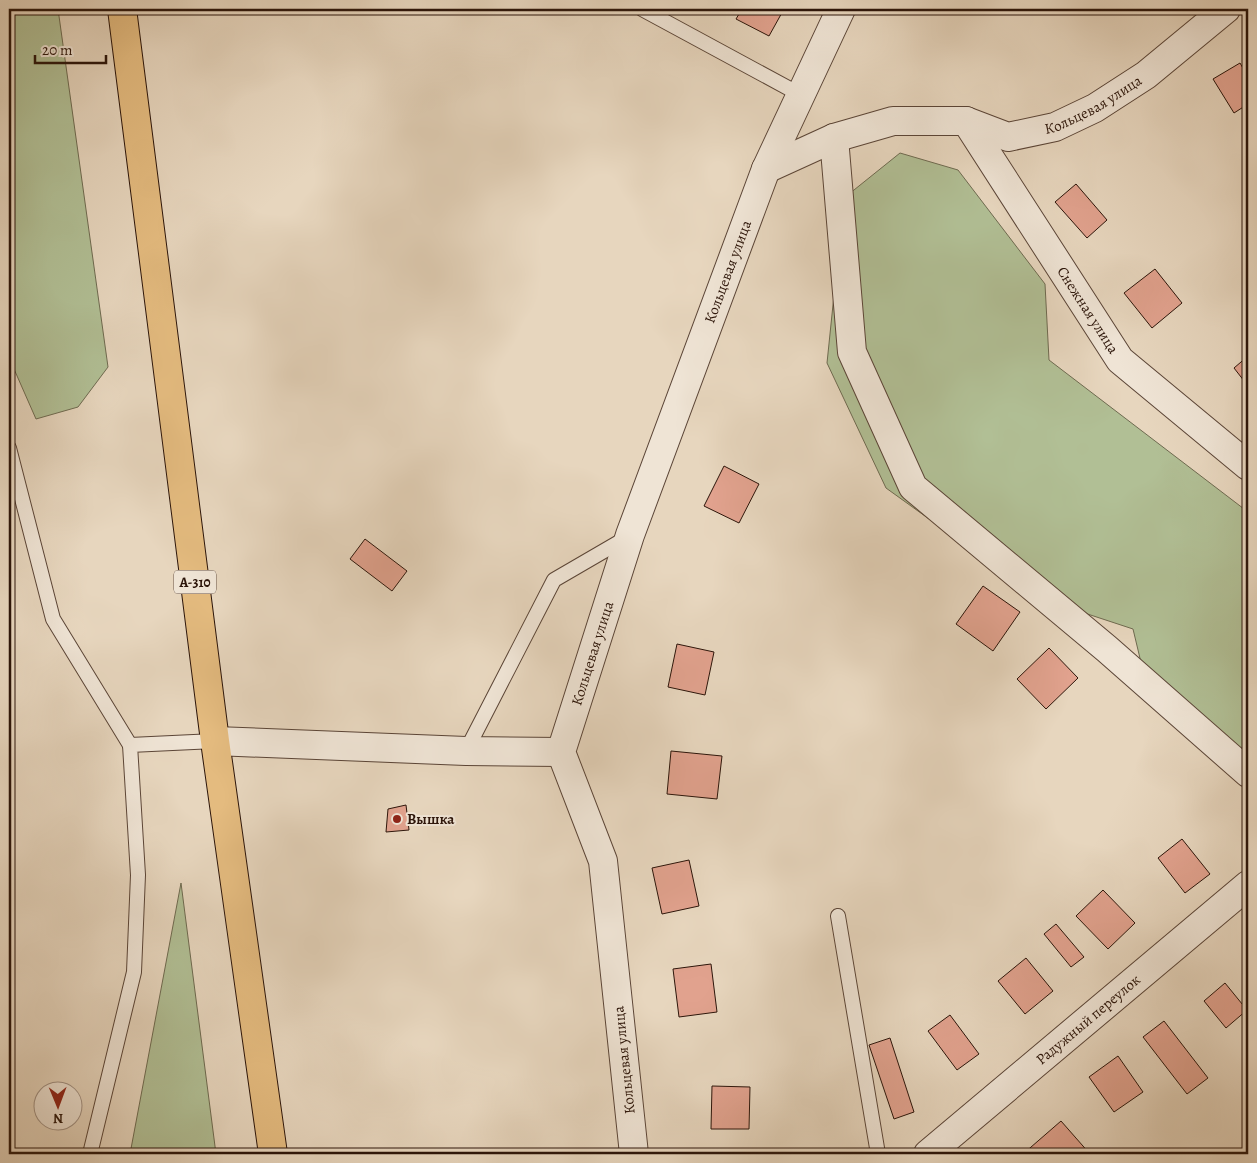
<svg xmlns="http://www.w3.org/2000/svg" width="1257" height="1163" font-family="Alegreya,serif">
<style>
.green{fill:#b1bf95;stroke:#6e6a50}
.building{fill:#e1a28e;stroke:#2c150a}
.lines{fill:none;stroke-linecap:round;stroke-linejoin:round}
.service-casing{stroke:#5b4537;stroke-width:16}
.minor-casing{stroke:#5b4537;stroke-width:30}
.trunk-casing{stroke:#2c150a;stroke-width:30}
.service{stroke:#efe4d5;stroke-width:14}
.minor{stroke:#efe4d5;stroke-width:28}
.trunk{stroke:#e4bb7f;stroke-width:28}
.poi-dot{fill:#8f2418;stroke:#efe4d5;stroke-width:2}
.labels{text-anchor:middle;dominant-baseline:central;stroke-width:4;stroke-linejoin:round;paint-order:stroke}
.shield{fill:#efe4d5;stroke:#665347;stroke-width:1}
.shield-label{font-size:14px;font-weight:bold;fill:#2c150a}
.street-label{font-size:15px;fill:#2c150a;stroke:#efe4d5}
.poi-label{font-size:15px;font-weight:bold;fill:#2c150a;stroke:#efe4d5;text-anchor:start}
</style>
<rect width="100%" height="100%" fill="#e7d6be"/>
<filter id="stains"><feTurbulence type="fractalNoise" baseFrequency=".004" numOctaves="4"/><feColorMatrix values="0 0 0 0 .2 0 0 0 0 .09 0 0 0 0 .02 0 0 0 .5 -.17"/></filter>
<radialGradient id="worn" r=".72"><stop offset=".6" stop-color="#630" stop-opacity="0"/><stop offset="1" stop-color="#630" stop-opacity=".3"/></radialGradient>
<!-- green -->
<g class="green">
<polygon points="9,9 58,9 108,367 78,407 36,419 14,369 9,328"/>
<polygon points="900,153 958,170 1045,284 1049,360 1248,512 1248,770 1149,696 1133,629 1039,598 886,488 827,363 844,198"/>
<polygon points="181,883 216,1154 130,1154"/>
</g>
<!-- building -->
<g class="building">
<polygon points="742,9 784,9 769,36 736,19"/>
<polygon points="1240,63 1248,77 1248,104 1234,113 1213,79"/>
<polygon points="1076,184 1107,220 1087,238 1055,202"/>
<polygon points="1155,269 1182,303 1152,328 1124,293"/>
<polygon points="1248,356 1248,386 1234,368"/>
<polygon points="724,466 759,484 739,523 704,506"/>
<polygon points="365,539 407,571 392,591 350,559"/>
<polygon points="983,586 1020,612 993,651 956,624"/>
<polygon points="677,644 714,652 705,695 668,687"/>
<polygon points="1049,648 1078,678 1046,709 1017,679"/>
<polygon points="671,751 722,756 717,799 667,794"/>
<polygon points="406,805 409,830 386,832 388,809"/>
<polygon points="1182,839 1210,874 1185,893 1158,858"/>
<polygon points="689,860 699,906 662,914 652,868"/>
<polygon points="1103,890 1135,923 1108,949 1076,916"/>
<polygon points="1056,924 1084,957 1071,967 1044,934"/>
<polygon points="1026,958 1053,991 1025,1014 998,981"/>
<polygon points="711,964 717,1012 679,1017 673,969"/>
<polygon points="1225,983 1247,1010 1226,1028 1204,1001"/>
<polygon points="950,1015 979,1054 957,1070 928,1031"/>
<polygon points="1164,1021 1208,1078 1187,1094 1143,1037"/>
<polygon points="890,1038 914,1112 894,1119 869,1045"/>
<polygon points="1118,1056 1143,1092 1114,1112 1089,1077"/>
<polygon points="712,1086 750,1087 749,1129 711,1129"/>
<polygon points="1061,1121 1090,1154 1023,1154"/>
</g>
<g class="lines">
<defs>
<g id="service">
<polyline points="642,9 801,95"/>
<polyline points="9,448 53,619 130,745"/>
<polyline points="466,751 554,580 628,537"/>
<polyline points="838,916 878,1154"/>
<polyline points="90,1154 134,972 138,875 130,745 215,741"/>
</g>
<g id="minor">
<path id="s1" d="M966,121L1120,360L1248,466"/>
<polyline points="834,138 852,352 913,487 1107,649 1248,773"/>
<path id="s2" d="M766,169L834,138L893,121H966L1008,137L1055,127L1095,108L1146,75L1226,9"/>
<polyline points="215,741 466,751 561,752"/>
<path id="s3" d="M634,1154L603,861L561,752L630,535L766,169L841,9"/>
<path id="s4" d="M928,1154L1248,885"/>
</g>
<polyline id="trunk" points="122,9 215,741 273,1154"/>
</defs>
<!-- service casing -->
<use href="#service" class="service-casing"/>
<!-- minor casing -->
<use href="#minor" class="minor-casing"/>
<!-- trunk casing -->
<use href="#trunk" class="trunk-casing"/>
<!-- service -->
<use href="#service" class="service"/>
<!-- minor -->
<use href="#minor" class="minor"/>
<!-- trunk -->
<use href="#trunk" class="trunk"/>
</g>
<!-- markers -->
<circle class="poi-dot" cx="397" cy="819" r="5"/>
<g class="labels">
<!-- shield labels -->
<rect class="shield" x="174" y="570.5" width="42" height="23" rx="4"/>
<g class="shield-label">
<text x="195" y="582">А-310</text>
</g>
<!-- street labels -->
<g class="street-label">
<text stroke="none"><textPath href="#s2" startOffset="346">Кольцевая улица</textPath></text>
<text stroke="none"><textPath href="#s3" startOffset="920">Кольцевая улица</textPath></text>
<text stroke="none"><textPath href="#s1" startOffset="225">Снежная улица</textPath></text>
<text stroke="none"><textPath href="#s3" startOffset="515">Кольцевая улица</textPath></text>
<text stroke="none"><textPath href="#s4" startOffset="209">Радужный переулок</textPath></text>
<text transform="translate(624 1060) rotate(-96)">Кольцевая улица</text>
</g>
<!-- poi labels -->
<g class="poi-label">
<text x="407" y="819">Вышка</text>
</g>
</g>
<!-- margin -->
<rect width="1257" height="1163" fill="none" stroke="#e7d6be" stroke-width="30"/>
<rect x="10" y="10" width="1237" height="1143" fill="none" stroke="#2c150a" stroke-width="2.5"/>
<rect x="15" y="15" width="1227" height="1133" fill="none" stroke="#2c150a"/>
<!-- north arrow -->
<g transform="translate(58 1106) rotate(179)"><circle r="24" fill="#efe4d5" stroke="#a19184"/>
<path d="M0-4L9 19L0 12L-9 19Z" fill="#8f2418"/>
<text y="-8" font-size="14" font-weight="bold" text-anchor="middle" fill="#2c150a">N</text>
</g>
<!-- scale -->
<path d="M35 55v8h71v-8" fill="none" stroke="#2c150a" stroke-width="2.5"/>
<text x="42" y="55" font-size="15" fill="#2c150a" stroke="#efe4d5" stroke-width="4" paint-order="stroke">20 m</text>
<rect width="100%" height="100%" filter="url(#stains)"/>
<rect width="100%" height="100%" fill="url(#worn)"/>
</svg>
